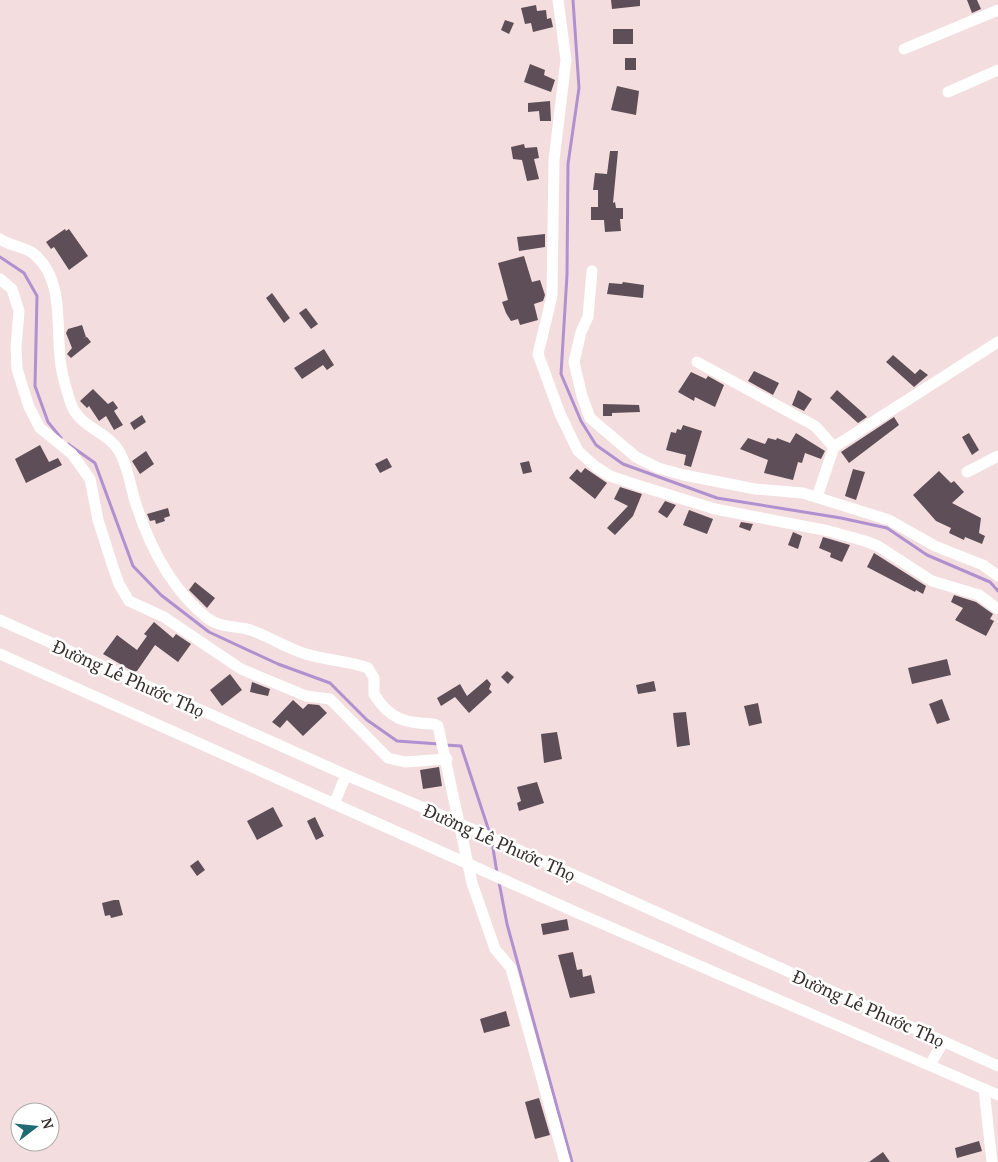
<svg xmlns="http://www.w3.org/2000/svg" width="998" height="1162" font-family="'PT Serif',serif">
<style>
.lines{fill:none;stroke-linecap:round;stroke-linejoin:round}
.stream{stroke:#b091d0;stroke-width:3}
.building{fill:#5d4e58}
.minor{stroke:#fff;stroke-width:11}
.labels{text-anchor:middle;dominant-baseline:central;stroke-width:5;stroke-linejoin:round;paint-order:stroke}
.street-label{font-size:18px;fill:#362d2d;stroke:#fff}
</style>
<rect width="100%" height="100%" fill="#f4ddde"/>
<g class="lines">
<!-- stream -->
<g class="stream">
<polyline points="573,0 579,88 568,164 567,275 561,374 581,421 596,445 623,464 717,498 841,518 887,528 927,555 990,582 998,591"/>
<polyline points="0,257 24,273 37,296 35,386 48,422 61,438"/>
<polyline points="68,444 95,463 133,566 161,595 209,632 278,664 330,683 367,720 397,741 439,744"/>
<polyline points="445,745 461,746 490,834"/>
<polyline points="492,842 497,873"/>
<polyline points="499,882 507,924 572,1162"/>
</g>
</g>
<!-- building -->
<g class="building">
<polygon points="611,0 640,0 640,6 612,9"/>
<polygon points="967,0 977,0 981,9 972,13"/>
<polygon points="536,5 537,11 546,10 547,19 551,18 553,27 533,32 531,23 525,24 521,8"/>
<polygon points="505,20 514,23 509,34 501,30"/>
<rect x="613" y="29" width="20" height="15"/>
<rect x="625" y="58" width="11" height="12"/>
<polygon points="530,64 545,70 544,75 555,80 551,92 524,82"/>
<polygon points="617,86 639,91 636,115 611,110"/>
<polygon points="550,101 551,121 540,121 539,111 528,112 528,103"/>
<polygon points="524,144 525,148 537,147 539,158 534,159 539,179 527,181 522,160 513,159 511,147"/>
<polygon points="610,151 618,151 613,203 615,202 616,208 623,208 623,219 620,219 621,231 605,232 604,220 591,220 591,207 598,207 598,190 593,190 595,173 607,174"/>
<polygon points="65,229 66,231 69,229 88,256 69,270 54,247 51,249 46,242"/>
<polygon points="545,234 545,247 519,251 517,237"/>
<polygon points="524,256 532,282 540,280 545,295 543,301 534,304 538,320 520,325 518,319 511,321 506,313 502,302 508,300 498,263"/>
<polygon points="623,282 644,285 643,298 607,294 609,283 622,284"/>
<polygon points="272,293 290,318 284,323 266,298"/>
<polygon points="306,308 318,324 311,329 299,313"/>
<polygon points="82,325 86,337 82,338 87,337 91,342 71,358 67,354 72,348 66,333 68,329"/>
<polygon points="324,349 334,365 327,370 323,365 302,379 294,368"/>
<polygon points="893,355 915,374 920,369 928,375 914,387 886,362"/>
<polygon points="754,371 779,383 773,395 748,381"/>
<polygon points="691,372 706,379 708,376 724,385 715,407 695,397 694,401 678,392"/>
<polygon points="93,389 108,404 113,401 118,408 114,411 123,425 114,430 106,416 99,421 89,406 87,408 80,401"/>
<polygon points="798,390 812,399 804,411 792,405"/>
<polygon points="837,390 862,412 867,417 858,423 830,398"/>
<polygon points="603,404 639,405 640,412 612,413 612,416 603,416"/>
<polygon points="142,415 146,422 134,430 130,423"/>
<polygon points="894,417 899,425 849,463 841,452"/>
<polygon points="683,425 702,431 691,467 684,465 686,455 666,450 671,432 676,433 677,429 681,430"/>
<polygon points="796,433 825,451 821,459 805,453 802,463 798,462 793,480 764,473 768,460 740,449 748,438 765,444 768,438 776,440 777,438 790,443"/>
<polygon points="969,433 979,450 972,455 962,437"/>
<polygon points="40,445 49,462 58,458 62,465 26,483 15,459"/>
<polygon points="146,451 154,464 140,474 132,461"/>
<polygon points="387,458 392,467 380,473 375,464"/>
<polygon points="529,461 532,472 523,474 520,463"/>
<polygon points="585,468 607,483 595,499 569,478 577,469 581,473"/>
<polygon points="853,469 865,472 856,500 845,496"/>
<polygon points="939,471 951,483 954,481 964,492 952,503 981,518 979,533 985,536 982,544 965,537 964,540 949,533 951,528 936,521 913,495"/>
<polygon points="620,487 642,494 633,516 615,535 607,528 628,506 614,499"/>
<polygon points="665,501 676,505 667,518 658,512"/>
<polygon points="168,508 170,516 164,518 165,521 156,524 155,520 150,521 147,514"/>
<polygon points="689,510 713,519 707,534 683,525"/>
<polygon points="741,522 753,524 750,531 739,527"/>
<polygon points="793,532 802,536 798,549 788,545"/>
<polygon points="823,537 850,545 842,562 830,557 831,553 819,548"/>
<polygon points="874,553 926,586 923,594 916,590 915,592 867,567"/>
<polygon points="195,582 215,598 207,608 189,590"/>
<polygon points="954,595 976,602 993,614 990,619 994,621 986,636 955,620 963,608 951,602"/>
<polygon points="154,622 173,638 176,634 191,644 178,662 155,645 137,671 134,672 103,654 117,635 137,650 147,636 144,634"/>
<polygon points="947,659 951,675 912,684 908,668"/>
<polygon points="507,671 514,677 508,684 501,677"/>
<polygon points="230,674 242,690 222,706 210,690"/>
<polygon points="487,679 491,684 489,689 492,692 469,713 455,697 441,706 437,698 460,684 467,696"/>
<polygon points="654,681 656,691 638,694 636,685"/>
<polygon points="252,682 270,689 268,696 250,692"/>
<polygon points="942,699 950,720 937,724 929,704"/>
<polygon points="293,700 303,709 308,704 319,705 327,713 303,736 287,720 280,728 272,722"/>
<polygon points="758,703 762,723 749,726 744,706"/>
<polygon points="686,712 690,745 677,747 673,713"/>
<polygon points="557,732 562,759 544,763 541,734"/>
<polygon points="439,767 442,786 423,789 420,770"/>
<polygon points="537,782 544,803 519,811 517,803 521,801 517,787"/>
<polygon points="273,807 283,826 257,840 247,821"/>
<polygon points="315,817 324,836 316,840 307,821"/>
<polygon points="198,860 205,870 197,876 190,866"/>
<polygon points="114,900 119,900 123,915 111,918 110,915 105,916 102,903"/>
<polygon points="567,919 569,930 543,935 541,924"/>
<polygon points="573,952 577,970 582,969 583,977 591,975 595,993 570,998 558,955"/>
<polygon points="506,1011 510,1026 484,1033 480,1019"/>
<polygon points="539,1098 550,1135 535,1139 525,1102"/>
<polygon points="979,1141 982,1151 957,1158 955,1148"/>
<polygon points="883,1152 890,1162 869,1162"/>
</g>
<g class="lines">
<!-- minor -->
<g class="minor">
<polyline points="558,0 566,60 554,160 552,296 538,354 560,414 578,451 596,467 610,476 637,485 715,509 829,531 865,541 878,546 932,581 979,595 998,609"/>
<polyline points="904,49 998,10"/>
<polyline points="948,92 998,70"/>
<path d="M0,239C10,246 26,247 34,254C64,279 56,323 60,357C61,373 66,389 71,404C80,428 107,431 119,451C128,466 130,485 135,501C149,546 170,588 207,618C219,627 233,626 247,629C268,635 285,648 306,654C324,660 350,661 368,668L374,678V694C390,720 405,723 434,724L438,726L472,883L495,949L511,968L565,1162"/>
<polyline points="592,271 588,317 581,332 574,362 582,396 590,418 636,457 658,468 684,475 755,489 803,493 889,520 935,546 983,565 998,576"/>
<polyline points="0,279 12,289 19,311 16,347 17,369 29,407 40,428 72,454 90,479 98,520 112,564 119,584 129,601 164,617 241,669 306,696 330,699 388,758 405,762 447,759"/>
<polyline points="697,362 815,426 834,447 998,342"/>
<polyline points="967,472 998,456"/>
<polyline points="817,497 834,447"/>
<polyline points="0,620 346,775 443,816 998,1066"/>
<polyline points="0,654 580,914 998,1095"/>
<polyline points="334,804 346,775"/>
<polyline points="930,1065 943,1042"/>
<polyline points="984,1089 992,1162"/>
</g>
</g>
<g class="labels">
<!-- street labels -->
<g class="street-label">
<text transform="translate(129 678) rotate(24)">Đường Lê Phước Thọ</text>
<text transform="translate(500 842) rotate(24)">Đường Lê Phước Thọ</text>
<text transform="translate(869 1008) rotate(24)">Đường Lê Phước Thọ</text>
</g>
</g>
<!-- north arrow -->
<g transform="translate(35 1127) rotate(74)"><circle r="24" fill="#ffffff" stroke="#afabab"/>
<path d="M0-4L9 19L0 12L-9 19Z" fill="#1f6a73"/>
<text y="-8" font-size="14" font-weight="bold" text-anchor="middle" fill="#362d2d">N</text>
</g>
</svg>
